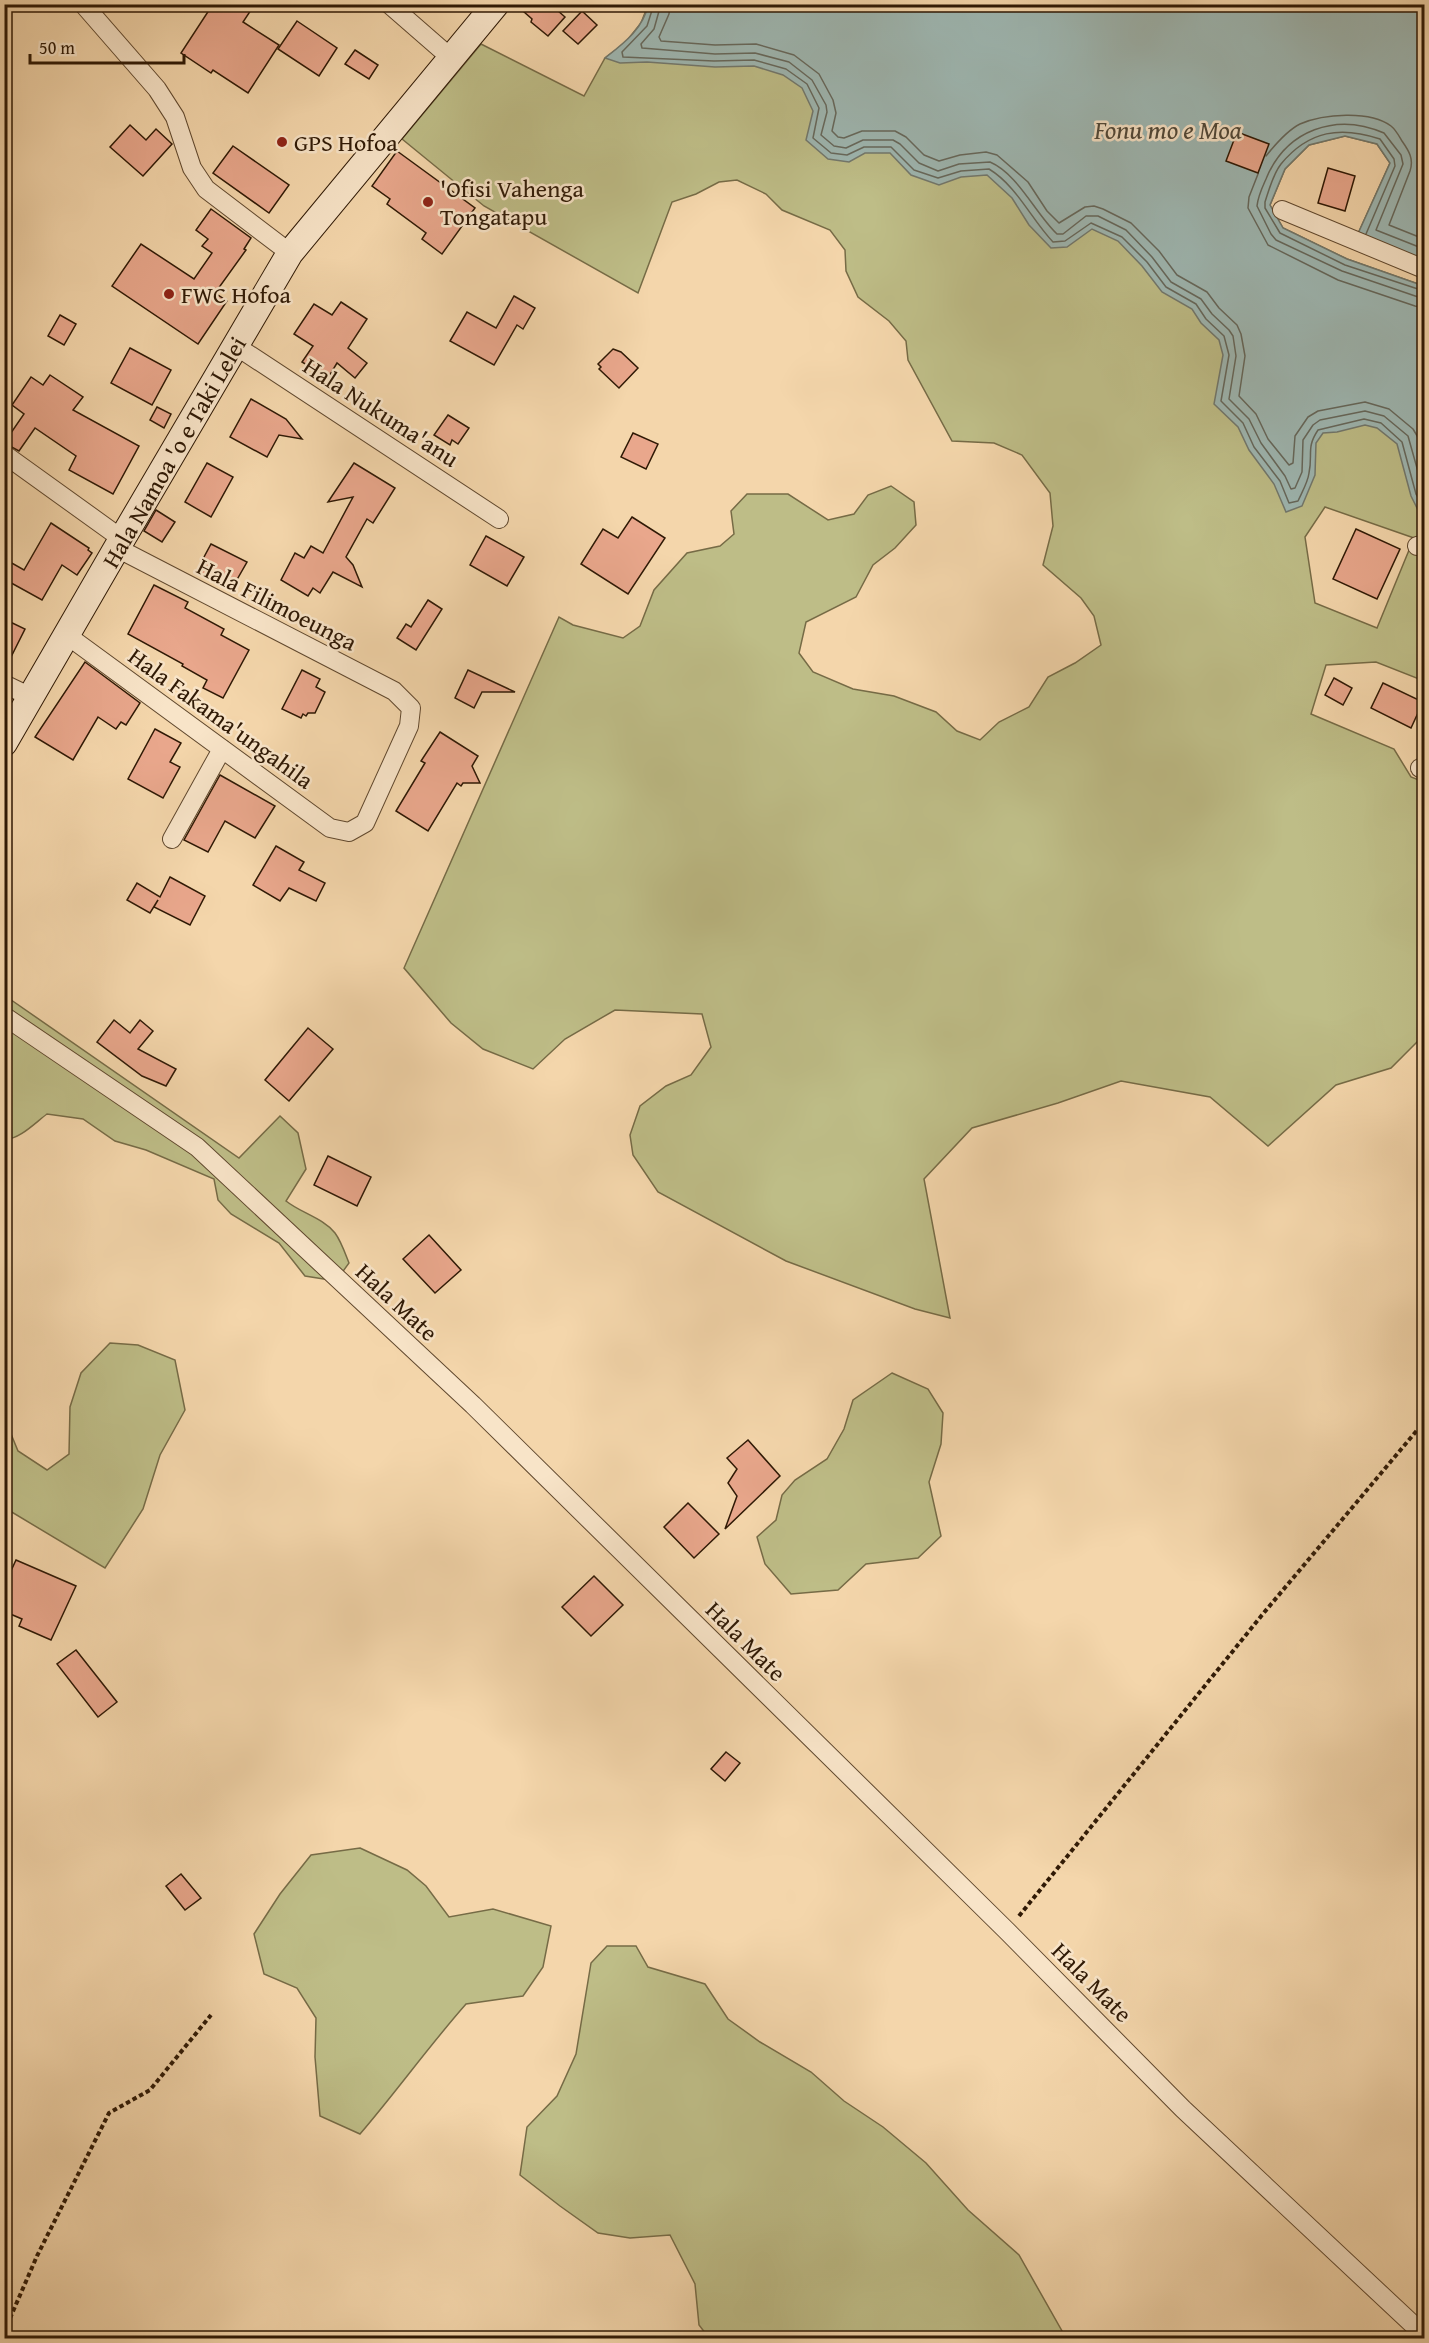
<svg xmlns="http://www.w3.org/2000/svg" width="1429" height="2343" font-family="'Gentium Book Plus',serif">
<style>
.green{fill:#bebd87;stroke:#766b46;stroke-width:1.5;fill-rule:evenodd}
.water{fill:#9eb7b2;stroke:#72786d;stroke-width:1.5}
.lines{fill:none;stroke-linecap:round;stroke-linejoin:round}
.shore{stroke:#66685c;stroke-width:1.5}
.building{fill:#e9a78c;stroke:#2f1905;stroke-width:1.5}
.street-casing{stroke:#60482e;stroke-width:20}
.secondary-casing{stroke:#2f1905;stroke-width:28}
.path{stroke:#2f1905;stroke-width:4;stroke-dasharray:4.5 3;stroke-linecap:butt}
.street{stroke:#f8e4c8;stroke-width:18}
.secondary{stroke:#f8e4c8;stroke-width:26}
.poi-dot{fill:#8f2418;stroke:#f8e4c8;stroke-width:2}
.labels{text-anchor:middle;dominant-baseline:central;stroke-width:5;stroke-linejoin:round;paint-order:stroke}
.poi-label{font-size:24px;fill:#2f1905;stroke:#f8e4c8;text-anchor:start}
.street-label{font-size:24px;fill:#2f1905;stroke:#f8e4c8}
.water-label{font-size:26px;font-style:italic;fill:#504839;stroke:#f8e4c8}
</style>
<rect width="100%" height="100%" fill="#f4d6ab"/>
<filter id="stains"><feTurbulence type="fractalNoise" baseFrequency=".00333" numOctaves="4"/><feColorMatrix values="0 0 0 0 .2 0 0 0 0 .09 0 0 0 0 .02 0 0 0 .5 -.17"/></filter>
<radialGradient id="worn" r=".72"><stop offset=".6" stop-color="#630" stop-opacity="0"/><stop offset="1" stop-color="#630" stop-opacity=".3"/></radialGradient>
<!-- green -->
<g class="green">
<path d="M1349,4L1407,142L1356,238L1390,163L1377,144L1345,136L1309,145L1285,169L1270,205L1283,228L1347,259L1424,286V681L1376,662L1326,665L1311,714L1394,749L1411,777L1424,782V1035L1391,1068L1336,1085L1268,1146L1210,1097L1121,1081L1058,1103L972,1128L924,1179L950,1318L915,1309L786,1261L658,1192L633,1155L630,1135L640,1106L666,1086L691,1075L711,1047L702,1014L615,1010L565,1039L533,1069L483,1049L451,1023L404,968L559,617L573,625L623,638L640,626L654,590L687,553L720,546L734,534L731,511L747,494H788L828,520L854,514L868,495L891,486L914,502L916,525L895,548L873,565L856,597L806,622L799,653L813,672L853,689L894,696L936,712L957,731L980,740L999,722L1029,707L1048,677L1075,663L1101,645L1094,616L1081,598L1043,565L1053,526L1050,493L1022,455L994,443L952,441L908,360L906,341L889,321L858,297L846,271L845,250L830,230L782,210L766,194L737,180L719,182L696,194L672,202L638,293L484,206L402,139L481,44L584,96L605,58L625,43L641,23L648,5ZM1325,507L1414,538L1377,628L1315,603L1305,537Z"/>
<path d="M4,995L239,1158L280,1116L298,1133L306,1169L286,1201C301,1213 323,1218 335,1233C341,1241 345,1253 349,1263L336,1281L305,1276L279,1243L231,1214L218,1200L214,1179L146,1150L115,1141L83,1119L47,1114C36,1122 19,1140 5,1139Z"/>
<polygon points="110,1343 138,1345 175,1360 185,1410 160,1455 143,1509 105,1568 5,1508 4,1417 18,1451 47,1470 69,1454 70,1407 81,1373"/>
<polygon points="892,1373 928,1389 943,1413 941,1444 929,1482 941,1536 918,1558 866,1564 838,1590 791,1594 765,1564 757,1537 776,1520 782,1495 795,1480 827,1459 844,1429 853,1400"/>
<path d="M360,1848L407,1870L426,1886L449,1917L493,1909L551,1926L543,1967L523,1996L466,2004C429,2046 396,2092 360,2134L320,2116L315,2057L316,2018L297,1988L264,1974L254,1934L280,1894L311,1855Z"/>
<polygon points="607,1946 636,1946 648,1967 705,1984 728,2019 760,2042 811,2072 844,2101 883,2127 926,2163 968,2210 1019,2255 1066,2338 709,2338 699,2325 695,2284 670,2235 630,2238 598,2233 560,2206 520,2175 527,2127 557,2096 576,2054 591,1963"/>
</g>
<!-- water -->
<path class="water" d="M648,5H1424V263L1356,238L1390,163L1377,144L1345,136L1309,145L1285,169L1270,205L1283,228L1347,259L1424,286V514L1419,512L1411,496L1397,444L1377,428L1365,425L1337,432L1323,433L1316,443L1315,475L1302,506L1286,512L1274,484L1249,450L1238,427L1214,404L1223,355L1219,340L1201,323L1192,309L1162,292L1142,266L1118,241L1092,229L1067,247L1051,248L1029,225L1012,198L987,175L961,177L939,185L911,175L890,153H865L849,162L828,159L806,140L813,111L802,88L783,75L754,66L715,67L647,62L620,63L605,58C624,43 643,29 648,5Z"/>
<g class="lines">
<!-- shore -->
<g class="shore">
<path d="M654,4L647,26L622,52L623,57L714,61L754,60L786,69L807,84L819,108L813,138L831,153L847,155L864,147H891L914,170L938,178L961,171L989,169C1017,186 1031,219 1053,242L1065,241L1091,223L1122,237L1147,262L1166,287L1196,304L1206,319L1224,336L1229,355L1221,401L1243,423L1254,447L1280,481L1289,503L1298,501C1302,492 1308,482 1309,473C1313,454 1306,448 1318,430L1364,419L1381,423L1402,442L1416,494L1424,507"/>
<path d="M661,4L654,29L641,44L642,48L715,54L755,53L789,62L812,80L826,105L827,112L821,135L834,146L846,148L863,140H893L900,144L919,163L938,171L959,164L990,162C1018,174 1035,213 1057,234H1063L1086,216H1098L1126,230L1152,257L1171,282L1201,299L1212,314L1229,330L1233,336L1236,356L1229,399L1249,419L1261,443L1285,476L1291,489L1295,488L1302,472L1303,440L1313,425L1320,420L1365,411L1384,416L1408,436L1424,493"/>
<polyline points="670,4 669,14 659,37 661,41 715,45 756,44 794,55 819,74 833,100 836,113 832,131 838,137 844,138 862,131 895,131 906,137 924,155 939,161 960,155 986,152 997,155 1028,182 1047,211 1059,223 1085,207 1094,206 1103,209 1131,223 1159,251 1177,275 1207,292 1219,308 1237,325 1241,334 1245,356 1239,396 1256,414 1268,439 1289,465 1293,463 1295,436 1308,417 1318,411 1365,402 1389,409 1413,429 1419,439 1424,464"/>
<path d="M1266,156C1274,146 1288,130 1300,124C1323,114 1370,110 1391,126C1396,130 1399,136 1402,141C1409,151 1414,159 1410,171L1389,225L1424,239"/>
<polyline points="1258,174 1249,197 1248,208 1268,245 1338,280 1415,306 1424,308"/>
<path d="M1366,234L1395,166L1394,159L1380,139C1341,126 1309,130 1281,164C1273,174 1269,190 1265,202V208L1280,233L1345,265L1424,291"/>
<path d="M1424,249L1376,230L1403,164L1401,155L1384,133C1336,112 1286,130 1266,179C1262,188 1258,196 1257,206L1271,234L1276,240L1342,271L1424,299"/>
</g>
</g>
<!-- building -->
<g class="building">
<polygon points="213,4 255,4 243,22 279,45 248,93 213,70 211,73 181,53"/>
<polygon points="515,4 550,4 565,17 548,36 531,22 532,19"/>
<polygon points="582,11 597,25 578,44 563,31"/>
<polygon points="297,21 337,48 319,76 278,49"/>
<polygon points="355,50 378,65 369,79 345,64"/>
<polygon points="130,125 146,140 156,129 172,144 143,176 110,147"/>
<polygon points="1237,132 1269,144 1258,173 1226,161"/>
<polygon points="233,146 289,185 269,213 213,173"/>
<polygon points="397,151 475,208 442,254 422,239 426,233 387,204 390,199 372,186"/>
<polygon points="1328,168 1355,176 1345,211 1318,203"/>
<polygon points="211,209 251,238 244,249 246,250 215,293 227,301 198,344 112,286 141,244 194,279 212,253 202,246 208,239 196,230"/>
<polygon points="514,296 535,308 523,329 517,325 494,365 450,341 467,312 496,328"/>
<polygon points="341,302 367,319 348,348 367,363 355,378 337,363 328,378 302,362 313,346 294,334 314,304 332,315"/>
<polygon points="60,315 76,324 64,345 48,336"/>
<polygon points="130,348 171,370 152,405 111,383"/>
<polygon points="613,349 621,352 638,368 619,388 599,369 601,367 598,364"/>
<polygon points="50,375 83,397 73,410 139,446 113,494 69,470 76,456 35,428 19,451 4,443 24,414 12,405 31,377 43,385"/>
<polygon points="251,399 286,419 302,439 279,435 267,457 230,437"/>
<polygon points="157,407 171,414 164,428 150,420"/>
<polygon points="448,415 469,428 458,444 452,440 450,445 434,435"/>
<polygon points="633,433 658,444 646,469 621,457"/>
<polygon points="207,463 233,477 211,517 185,502"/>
<polygon points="354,463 395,488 373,523 367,519 346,557 353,565 362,587 333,572 320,593 313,588 308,596 281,580 295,553 304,558 311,546 323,553 353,497 328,502"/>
<polygon points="156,510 175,522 162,542 144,531"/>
<polygon points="632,517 665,538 628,594 581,564 603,529 618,538"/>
<polygon points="51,523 89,548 88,550 92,553 77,575 62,565 42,600 4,579 4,571 10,562 24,570"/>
<polygon points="1356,529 1400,549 1377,599 1333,579"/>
<polygon points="486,536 524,557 507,586 470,565"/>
<polygon points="211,544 247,562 235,583 220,574 215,582 196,572"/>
<polygon points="154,585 188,602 185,608 224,629 221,635 249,650 223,698 203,688 207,680 182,666 183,664 128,634"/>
<polygon points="428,600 442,609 416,650 397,638 406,624 411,627"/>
<polygon points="4,619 25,629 4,671"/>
<polygon points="85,662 140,703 126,725 121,722 116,729 98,717 73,760 35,737"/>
<polygon points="302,670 320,679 316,687 325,692 315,713 308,713 306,716 303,714 301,718 282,709"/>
<polygon points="468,670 515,692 482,692 474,708 455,698"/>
<polygon points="1334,678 1352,688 1343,705 1325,695"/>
<polygon points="1383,683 1423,702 1411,728 1371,708"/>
<polygon points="155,729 181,743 170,762 180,767 163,798 128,779"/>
<polygon points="440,732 478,756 472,766 480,783 463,783 461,786 457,783 428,831 396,811 425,763 421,761"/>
<polygon points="220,775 275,806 255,838 225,821 208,852 184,840"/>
<polygon points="276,846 304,862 299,870 325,883 316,901 289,888 280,901 253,885"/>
<polygon points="170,877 205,896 190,925 154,907 158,900 150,913 127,900 137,883 160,897"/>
<polygon points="114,1020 130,1033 140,1020 153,1031 138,1049 176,1069 166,1086 142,1076 97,1042"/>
<polygon points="308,1028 333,1049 289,1101 265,1080"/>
<polygon points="328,1156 371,1177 357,1206 314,1185"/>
<polygon points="429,1235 461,1270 435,1293 403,1259"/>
<polygon points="748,1440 780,1476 725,1529 737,1496 728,1483 737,1469 727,1458"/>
<polygon points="688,1503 719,1534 694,1558 664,1527"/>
<polygon points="16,1560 76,1586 51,1640 19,1626 22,1619 8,1613 11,1605 4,1602 4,1586"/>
<polygon points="594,1576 623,1605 591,1636 562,1607"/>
<polygon points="76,1650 117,1702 98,1717 57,1664"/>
<polygon points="726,1752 740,1763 725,1781 711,1769"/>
<polygon points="181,1874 201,1898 185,1910 166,1886"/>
</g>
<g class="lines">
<defs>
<g id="street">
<polyline points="83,4 157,89 175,117 192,168 206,189 290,253"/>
<polyline points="389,4 451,58"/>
<polyline points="1282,210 1424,269"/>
<polyline points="236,346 499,519"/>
<polyline points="4,454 122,539"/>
<polyline points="1417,546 1424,545"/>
<polyline points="68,636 330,828 349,832 365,823 409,726 411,708 394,691 117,548"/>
<polyline points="4,684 31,697"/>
<polyline points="1420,768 1424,770"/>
<polyline points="172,839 222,749"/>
<polyline points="4,1016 197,1147 473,1405 1007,1931 1183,2109 1424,2335"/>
</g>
<polyline id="secondary" points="4,743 122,539 290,253 496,4"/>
</defs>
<!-- street casing -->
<use href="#street" class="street-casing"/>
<!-- secondary casing -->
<use href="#secondary" class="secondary-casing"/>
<!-- path -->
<g class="path">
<polyline points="1019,1916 1262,1615 1424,1422"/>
<polyline points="4,2332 37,2256 109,2113 150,2090 211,2015"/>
</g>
<!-- street -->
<use href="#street" class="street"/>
<!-- secondary -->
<use href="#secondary" class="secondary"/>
</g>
<!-- markers -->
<g class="poi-dot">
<circle cx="282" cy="142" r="6"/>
<circle cx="428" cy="202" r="6"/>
<circle cx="169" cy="294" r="6"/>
</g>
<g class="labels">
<!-- poi labels -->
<g class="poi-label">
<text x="294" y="142">GPS Hofoa</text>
<text x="440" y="188">'Ofisi Vahenga<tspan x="440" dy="28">Tongatapu</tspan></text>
<text x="181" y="294">FWC Hofoa</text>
</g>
<!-- street labels -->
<g class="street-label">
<text transform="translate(381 412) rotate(33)">Hala Nukuma'anu</text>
<text transform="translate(174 452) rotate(-60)">Hala Namoa 'o e Taki Lelei</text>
<text transform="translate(277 604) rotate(27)">Hala Filimoeunga</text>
<text transform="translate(221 718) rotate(36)">Hala Fakama'ungahila</text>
<text transform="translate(397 1302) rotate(43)">Hala Mate</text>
<text transform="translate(746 1641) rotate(45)">Hala Mate</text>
<text transform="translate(1092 1982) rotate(45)">Hala Mate</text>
</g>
<!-- water labels -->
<g class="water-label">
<text x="1168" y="129">Fonu mo e Moa</text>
</g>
</g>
<!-- margin -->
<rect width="1429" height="2343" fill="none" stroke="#f4d6ab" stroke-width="24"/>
<rect x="6" y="6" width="1417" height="2331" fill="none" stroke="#2f1905" stroke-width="3"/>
<rect x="12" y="12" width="1405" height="2319" fill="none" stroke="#2f1905" stroke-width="1.5"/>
<!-- scale -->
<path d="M30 54v9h154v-9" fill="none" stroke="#2f1905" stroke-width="3"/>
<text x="39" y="54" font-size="18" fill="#2f1905" stroke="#f8e4c8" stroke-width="4.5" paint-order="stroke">50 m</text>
<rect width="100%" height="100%" filter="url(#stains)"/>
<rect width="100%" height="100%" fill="url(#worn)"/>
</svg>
